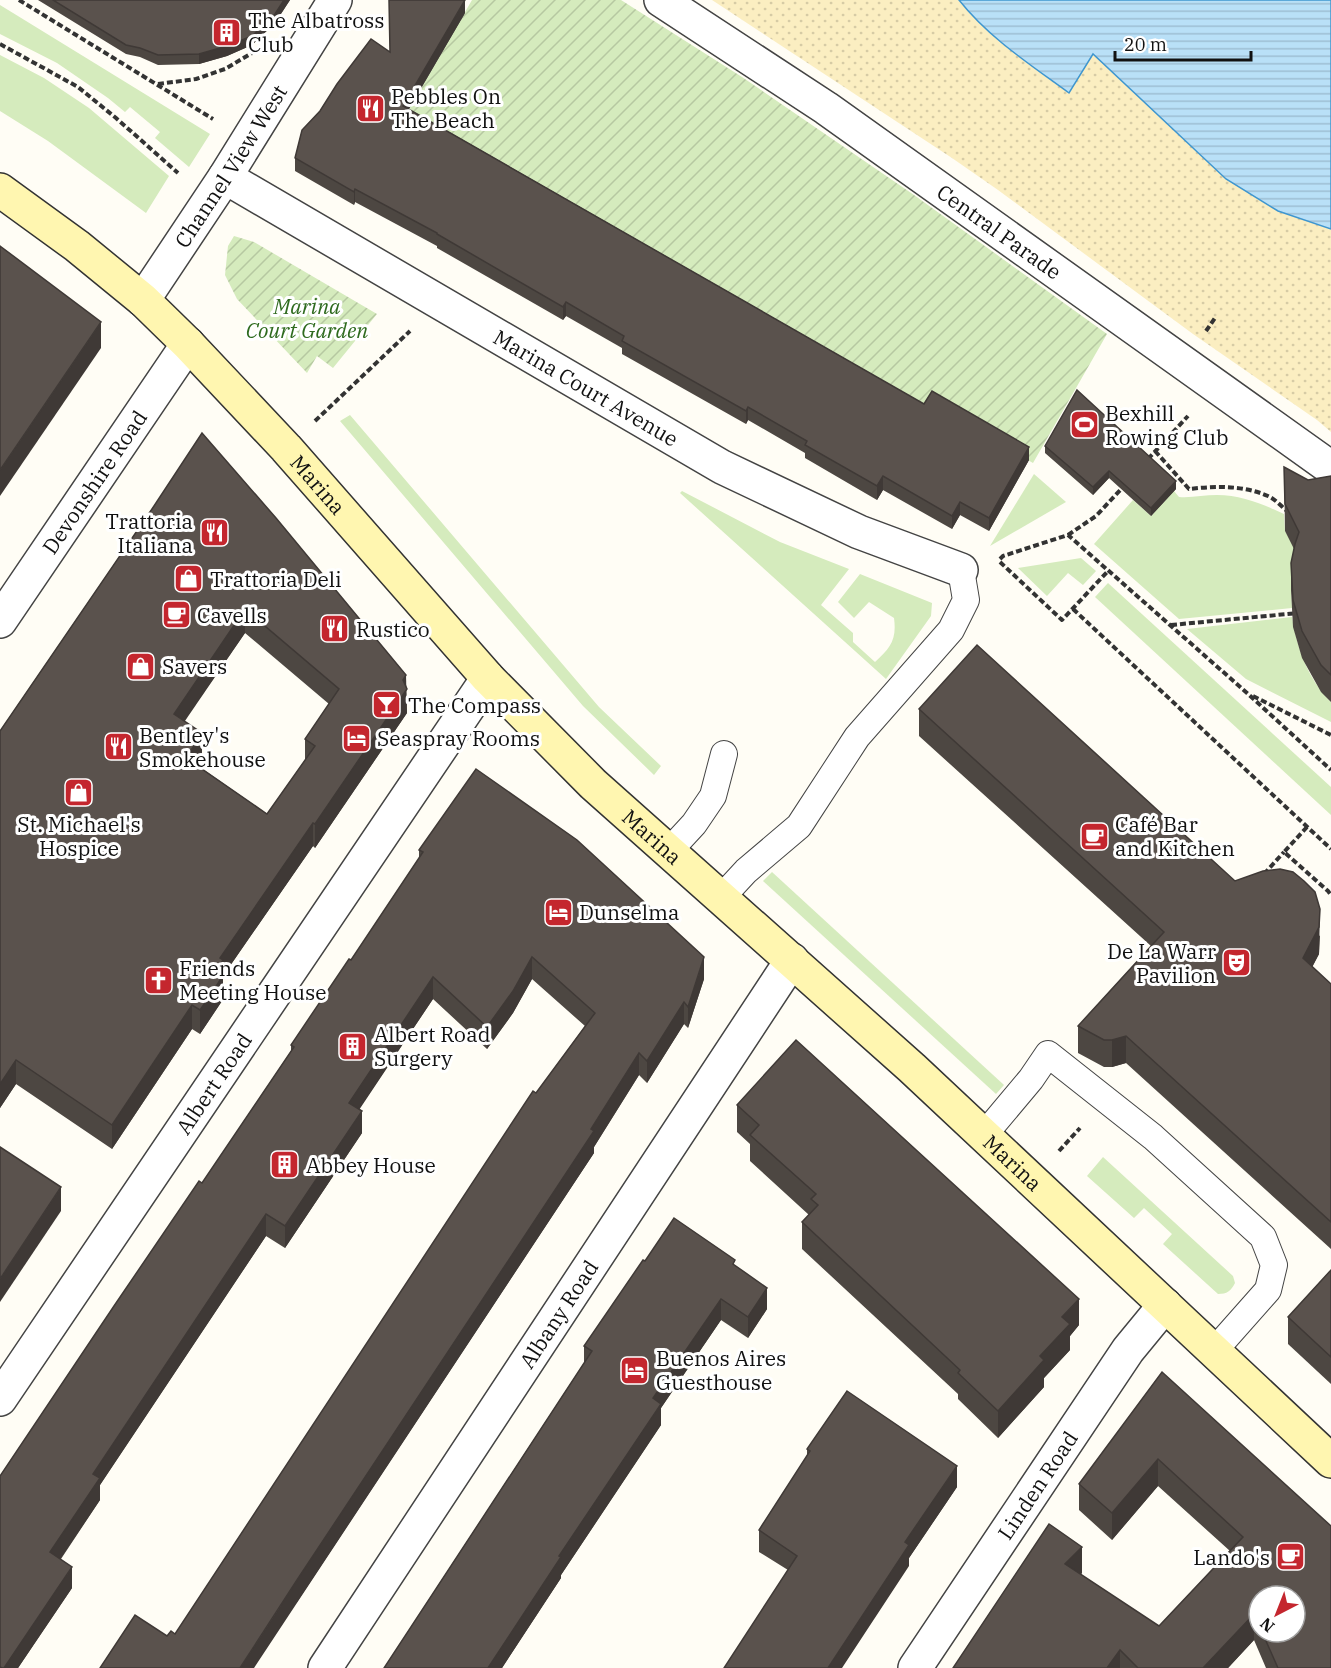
<svg xmlns="http://www.w3.org/2000/svg" width="1331" height="1668" font-family="'IBM Plex Serif',serif">
<style>
.grass{fill:#d5ebbd}
.sand{fill:url(#sand-dots)}
.garden{fill:url(#garden-furrows)}
.water{fill:url(#water-rules);stroke:#3f96cf;stroke-width:1.5}
.lines{fill:none;stroke-linecap:round;stroke-linejoin:round}
.service-casing{stroke:#444;stroke-width:28}
.pedestrian-casing{stroke:#444;stroke-width:36}
.minor-casing{stroke:#444;stroke-width:36}
.secondary-casing{stroke:#333;stroke-width:36}
.path{stroke:#333;stroke-width:4;stroke-dasharray:6 3;stroke-linecap:butt}
.service{stroke:#fff;stroke-width:26}
.pedestrian{stroke:#fff;stroke-width:33}
.minor{stroke:#fff;stroke-width:33}
.secondary{stroke:#fff6b0;stroke-width:33}
.wall{fill:#4d4742;fill-rule:evenodd}
.shaded-wall{fill:#3f3936}
.building{fill:#5a524d;stroke:#3f3936;stroke-width:1.5;fill-rule:evenodd}
.labels{text-anchor:middle;dominant-baseline:central;stroke-width:6;stroke-linejoin:round;paint-order:stroke}
.poi-label{font-size:21px;fill:#111;stroke:#fff;text-anchor:start}
.street-label{font-size:21px;fill:#111;stroke:#fff}
.park-label{font-size:21px;font-style:italic;fill:#2f6b1f;stroke:#fff}
</style>
<defs>
<pattern id="sand-dots" width="8" height="8" patternUnits="userSpaceOnUse" patternTransform="scale(1.5)"><rect width="8" height="8" fill="#fbeec1"/><path d="M2 2h.1M6 6h.1" fill="none" stroke="#d6cba5" stroke-width="1.8" stroke-linecap="round"/></pattern>
<pattern id="garden-furrows" width="10" height="10" patternUnits="userSpaceOnUse" patternTransform="scale(1.5)"><rect width="10" height="10" fill="#d5ebbd"/><path d="M-1 1l2-2M0 10L10 0M9 11l2-2" fill="none" stroke="#b6c8a1"/></pattern>
<pattern id="water-rules" width="6" height="5" patternUnits="userSpaceOnUse" patternTransform="scale(1.5)"><rect width="6" height="5" fill="#b9e0f7"/><path d="M0 2.5h6" fill="none" stroke="#9ebfd3"/></pattern>
</defs>
<rect width="100%" height="100%" fill="#fffdf5"/>
<!-- grass -->
<g class="grass">
<polygon points="0,5 210,134 189,167 155,138 160,132 130,107 125,112 108,98 57,63 0,34"/>
<polygon points="0,55 44,78 89,108 169,176 146,213 48,141 0,111"/>
<polygon points="350,415 599,707 661,766 654,775 583,706 340,421"/>
<polygon points="1034,474 1066,502 990,546"/>
<path d="M682,491L780,542L849,569L821,605L853,633V642L875,662C890,648 897,640 894,618L869,602L854,618L838,602L860,574L932,603L931,616L886,679L680,493Z"/>
<path d="M1174,491L1179,497C1192,498 1204,495 1217,495C1241,495 1263,504 1284,514L1285,531L1300,554L1291,590L1292,608L1179,619L1094,544L1133,500L1151,516Z"/>
<polygon points="1081,558 1096,571 1083,585 1068,573 1047,596 1018,568"/>
<polygon points="1108,583 1331,787 1331,815 1095,597"/>
<path d="M1292,617C1297,648 1308,679 1331,702V722L1246,679L1187,629Z"/>
<polygon points="772,872 1004,1085 996,1094 763,881"/>
<path d="M1103,1157L1233,1276L1235,1283C1231,1291 1227,1294 1218,1294L1163,1244L1172,1234L1144,1208L1134,1218L1087,1176Z"/>
</g>
<!-- sand -->
<polygon class="sand" points="712,0 1331,0 1331,432 1317,420 1193,334 998,190 952,158"/>
<!-- garden -->
<g class="garden">
<polygon points="472,0 621,0 742,77 914,195 1107,334 1033,463 932,405 924,418 403,119"/>
<polygon points="234,236 254,242 377,314 333,368 317,356 307,373 237,299 225,275 228,246"/>
</g>
<!-- water -->
<path class="water" d="M959,0H1331V229L1278,211L1226,179L1093,54L1069,93C1031,65 989,38 959,0Z"/>
<g class="lines">
<defs>
<g id="service">
<polyline points="669,851 694,824 713,796 724,754"/>
<polyline points="721,898 746,871 799,826 857,737 951,630 966,600 961,570"/>
<polyline points="984,1135 1031,1079 1048,1054 1153,1137 1263,1237 1274,1265 1268,1290 1214,1351"/>
</g>
<g id="pedestrian">
<path id="s1" d="M661,0L826,108L1331,468"/>
</g>
<g id="minor">
<path id="s2" d="M225,177L722,467L859,532L961,570"/>
<path id="s3" d="M143,300L225,177L335,0"/>
<path id="s4" d="M0,621L188,344"/>
<path id="s5" d="M0,1399L488,678"/>
<path id="s6" d="M325,1668L792,960"/>
<path id="s7" d="M915,1668L1128,1350L1165,1305"/>
</g>
<g id="secondary">
<path id="s8" d="M0,190L77,246L143,300L188,344L286,448L488,678L593,784L912,1068L1331,1461"/>
</g>
</defs>
<!-- service casing -->
<use href="#service" class="service-casing"/>
<!-- pedestrian casing -->
<use href="#pedestrian" class="pedestrian-casing"/>
<!-- minor casing -->
<use href="#minor" class="minor-casing"/>
<!-- secondary casing -->
<use href="#secondary" class="secondary-casing"/>
<!-- path -->
<g class="path">
<polyline points="19,0 213,119"/>
<polyline points="0,44 78,87 116,118 178,173"/>
<polyline points="158,84 196,79 225,69 252,53"/>
<polyline points="1206,331 1215,318"/>
<polyline points="315,421 410,331"/>
<path d="M1155,451L1189,489C1215,486 1243,485 1268,496C1275,499 1281,506 1287,511"/>
<polyline points="1148,459 1188,416"/>
<polyline points="1068,535 1096,516 1123,487"/>
<polyline points="1000,559 1003,556 1068,535 1247,693 1331,770"/>
<polyline points="1000,562 1062,620 1108,571"/>
<polyline points="1073,609 1331,849"/>
<polyline points="1171,625 1298,613"/>
<polyline points="1253,696 1331,735"/>
<polyline points="1307,827 1284,852 1328,891 1331,895"/>
<polyline points="1264,874 1284,852"/>
<polyline points="1059,1151 1080,1128"/>
</g>
<!-- service -->
<use href="#service" class="service"/>
<!-- pedestrian -->
<use href="#pedestrian" class="pedestrian"/>
<!-- minor -->
<use href="#minor" class="minor"/>
<!-- secondary -->
<use href="#secondary" class="secondary"/>
</g>
<!-- wall -->
<g class="wall">
<polygon points="38,0 290,0 275,23 252,45 227,56 199,64 158,65 140,57 126,54"/>
<polygon points="465,13 409,109 924,404 1029,460 989,531 960,515 952,529 883,490 877,500 805,458 805,453 748,420 746,424 622,354 622,348 566,316 563,320 437,248 437,246 355,202 354,205 295,171 295,158 390,52"/>
<polygon points="1045,446 1176,489 1151,516 1109,478 1093,495 1045,453"/>
<polygon points="1284,467 1308,480 1331,476 1331,702 1321,692 1302,658 1293,627 1291,590 1291,563 1294,549 1285,531"/>
<path d="M154,506L406,688L407,713L315,848L313,846L223,976V984L222,986V1001L200,1034L192,1029L112,1149L16,1084L0,1108V731ZM245,633L329,704L305,739V760L267,814L197,765L202,757L184,721Z"/>
<polygon points="919,709 1235,881 1320,936 1319,954 1312,967 1331,984 1331,1249 1126,1063 1112,1067 1104,1067 1078,1053 1078,1026 1151,946 919,736"/>
<polygon points="419,850 704,979 688,1028 684,1024 647,1083 639,1075 594,1147 594,1153 297,1602 167,1636 175,1634 536,1093 585,1026 532,979 513,1013 487,1049 433,999 359,1109 362,1133 285,1248 266,1236 100,1485 100,1500 61,1559 72,1588 18,1668 0,1668 0,1476 202,1183 291,1051 291,1045 351,960 419,858"/>
<polygon points="737,1105 1079,1325 1070,1336 1070,1350 1044,1378 1044,1387 998,1438 958,1399 958,1394 802,1249 802,1222 809,1215 750,1161 750,1144 737,1132"/>
<polygon points="645,1261 735,1266 767,1309 748,1338 721,1320 661,1408 661,1425 561,1575 561,1578 502,1668 384,1668 584,1363 584,1346"/>
<polygon points="1331,1270 1331,1384 1288,1344 1288,1317"/>
<path d="M1162,1372L1331,1668H1266L1254,1640L1228,1668H953L1082,1573L1081,1575L1159,1626L1230,1551L1158,1486L1112,1540L1079,1510V1484ZM1259,1596L1295,1632H1259Z"/>
<polygon points="807,1449 957,1487 909,1558 909,1566 788,1570 759,1552 759,1530 807,1457"/>
</g>
<!-- shaded-wall -->
<g class="shaded-wall">
<polygon points="284,0 290,0 275,23 252,45 227,56 199,64 199,54"/>
<polygon points="465,0 465,13 403,119 403,106"/>
<polygon points="355,189 355,202 354,205 354,192"/>
<polygon points="566,302 566,316 563,320 563,307"/>
<polygon points="101,322 101,348 0,496 0,470"/>
<polygon points="748,407 748,420 746,424 746,411"/>
<polygon points="1029,447 1029,460 989,531 989,518"/>
<polygon points="1109,471 1109,478 1093,495 1093,487"/>
<polygon points="883,476 883,490 877,500 877,486"/>
<polygon points="1176,481 1176,489 1151,516 1151,508"/>
<polygon points="960,502 960,515 952,529 952,516"/>
<polygon points="245,609 245,633 174,737 174,714"/>
<polygon points="406,675 407,713 315,848 315,824"/>
<polygon points="202,733 202,757 186,781 186,758"/>
<polygon points="313,823 313,846 223,976 223,984 222,986 222,1001 200,1034 200,1010 220,958"/>
<polygon points="1320,909 1319,954 1303,985 1303,958"/>
<polygon points="532,957 532,979 513,1013 487,1049 487,1027"/>
<polygon points="704,957 704,979 688,1028 688,1007"/>
<polygon points="433,977 433,999 349,1125 349,1103"/>
<polygon points="684,1002 684,1024 647,1083 647,1061"/>
<polygon points="192,1005 192,1029 112,1149 112,1125"/>
<polygon points="1126,1036 1126,1063 1112,1067 1112,1040"/>
<polygon points="639,1053 639,1075 594,1147 594,1153 254,1668 240,1668 591,1129"/>
<polygon points="16,1060 16,1084 0,1108 0,1084"/>
<polygon points="362,1111 362,1133 285,1248 285,1226"/>
<polygon points="61,1187 61,1211 0,1302 0,1279"/>
<polygon points="266,1214 266,1236 100,1485 100,1500 50,1574 50,1552 93,1474"/>
<polygon points="767,1288 767,1309 748,1338 748,1317"/>
<polygon points="721,1299 721,1320 661,1408 661,1425 561,1575 561,1578 502,1668 488,1668 559,1556 653,1398"/>
<polygon points="1079,1299 1079,1325 1070,1336 1070,1350 1044,1378 1044,1387 998,1438 998,1411 1062,1317"/>
<polygon points="1158,1459 1158,1486 1112,1540 1112,1513"/>
<polygon points="957,1466 957,1487 909,1558 909,1566 842,1668 828,1668 905,1542"/>
<polygon points="1082,1547 1082,1573 1065,1591 1065,1564"/>
<polygon points="72,1567 72,1588 18,1668 4,1668"/>
<polygon points="1254,1614 1254,1640 1228,1668 1203,1668"/>
<polygon points="1120,1650 1120,1668 1107,1668"/>
</g>
<!-- building -->
<g class="building">
<polygon points="53,0 284,0 275,14 252,36 227,46 199,54 158,55 140,48 126,45"/>
<polygon points="389,0 465,0 403,106 924,404 932,391 1029,447 989,518 960,502 952,516 883,476 877,486 805,445 807,441 748,407 746,411 622,341 624,336 566,302 563,307 437,234 437,233 355,189 354,192 295,158 302,130 320,111 337,84 371,39 390,52"/>
<polygon points="0,246 101,322 0,470"/>
<polygon points="1077,390 1176,481 1151,508 1109,471 1093,487 1045,446"/>
<path d="M202,433L276,518L406,675L403,680L407,689L315,824L313,823L220,958L223,960L215,973L222,977L212,993L200,1010L192,1005L112,1125L16,1060L0,1084V731L154,506ZM245,609L339,689L305,739L315,746L267,814L186,758L202,733L174,714Z"/>
<polygon points="1284,467 1308,480 1331,476 1331,675 1321,665 1302,631 1293,600 1291,563 1295,544 1299,532 1285,504"/>
<polygon points="977,645 1235,881 1263,871 1280,869 1293,872 1304,881 1315,892 1320,909 1319,927 1303,958 1331,984 1331,1222 1126,1036 1112,1040 1104,1040 1078,1026 1164,932 919,709"/>
<polygon points="476,769 577,840 704,957 688,1007 684,1002 647,1061 639,1053 591,1129 594,1131 297,1580 240,1668 100,1668 135,1615 167,1636 171,1631 175,1634 533,1091 536,1093 595,1013 532,957 513,991 487,1027 433,977 349,1103 362,1111 285,1226 266,1214 93,1474 100,1478 50,1552 72,1567 4,1668 2,1668 0,1667 0,1476 114,1306 199,1181 202,1183 294,1047 291,1045 349,959 351,960 423,852 419,850"/>
<polygon points="796,1040 1079,1299 1062,1317 1070,1324 1040,1356 1044,1360 998,1411 958,1373 960,1370 802,1222 818,1205 811,1199 816,1194 750,1135 759,1125 737,1105"/>
<polygon points="0,1147 61,1187 0,1279"/>
<polygon points="674,1218 735,1260 733,1264 767,1288 748,1317 721,1299 653,1398 661,1404 559,1556 561,1557 488,1668 384,1668 592,1351 584,1346 643,1260 645,1261"/>
<polygon points="1331,1270 1331,1357 1288,1317"/>
<polygon points="1162,1372 1331,1526 1331,1668 1278,1668 1262,1632 1295,1632 1295,1596 1259,1596 1259,1624 1254,1614 1203,1668 1138,1668 1120,1650 1107,1668 953,1668 1049,1524 1082,1547 1065,1564 1159,1626 1243,1537 1158,1459 1112,1513 1079,1484"/>
<polygon points="847,1391 957,1466 905,1542 909,1545 828,1668 724,1668 797,1556 759,1530 810,1451 807,1449"/>
</g>
<!-- icons -->
<defs>
<symbol id="building-square" viewBox="-11 -11 22 22"><rect x="-9" y="-9" width="18" height="18" rx="4" fill="#c4262e" stroke="#fff"/><path d="M-4-6H4V6H1V3H-1V6H-4ZM-2.5-4.3h1.7v1.8h-1.7ZM.8-4.3h1.7v1.8H.8ZM-2.5-1h1.7V.8h-1.7ZM.8-1h1.7V.8H.8Z" fill="#fff"/></symbol>
<symbol id="restaurant-square" viewBox="-11 -11 22 22"><rect x="-9" y="-9" width="18" height="18" rx="4" fill="#c4262e" stroke="#fff"/><path d="M-5-6h1v4h1v-4h1v4h1v-4h1v5L-1.5 .5V6h-2V.5L-5-1ZM5-6V6H3V1.5H1.5Q1.5-4 5-6Z" fill="#fff"/></symbol>
<symbol id="stadium-square" viewBox="-11 -11 22 22"><rect x="-9" y="-9" width="18" height="18" rx="4" fill="#c4262e" stroke="#fff"/><path d="M0-5a6.5 5 0 1 0 0 10a6.5 5 0 1 0 0-10ZM-3.5-1.8h7v3.6h-7Z" fill="#fff"/></symbol>
<symbol id="shop-square" viewBox="-11 -11 22 22"><rect x="-9" y="-9" width="18" height="18" rx="4" fill="#c4262e" stroke="#fff"/><path d="M-5-2.5h2.3a2.7 3.5 0 0 1 5.4 0H5L5.5 6h-11ZM-1.5-2.5h3a1.5 2.3 0 0 0-3 0Z" fill="#fff"/></symbol>
<symbol id="cafe-square" viewBox="-11 -11 22 22"><rect x="-9" y="-9" width="18" height="18" rx="4" fill="#c4262e" stroke="#fff"/><path d="M-5.5-4.5H6V0H3Q3 3.5 0 3.5H-2.5Q-5.5 3.5-5.5 0ZM3-3.2v2h1.7v-2ZM-6 4.5H4V6H-6Z" fill="#fff"/></symbol>
<symbol id="bar-square" viewBox="-11 -11 22 22"><rect x="-9" y="-9" width="18" height="18" rx="4" fill="#c4262e" stroke="#fff"/><path d="M-6-5H6L.8 .8V4.5H3.5V6h-7V4.5H-.8V.8Z" fill="#fff"/></symbol>
<symbol id="hotel-square" viewBox="-11 -11 22 22"><rect x="-9" y="-9" width="18" height="18" rx="4" fill="#c4262e" stroke="#fff"/><path d="M-6-4.5h1.5V1H6V5H4.5V3h-9V5H-6ZM-4 0a1.8 1.8 0 1 1 3.6 0ZM.5 0V-2.5h3Q6-2.5 6 0Z" fill="#fff"/></symbol>
<symbol id="theatre-square" viewBox="-11 -11 22 22"><rect x="-9" y="-9" width="18" height="18" rx="4" fill="#c4262e" stroke="#fff"/><path d="M-5-5.5Q0-4 5-5.5V0Q5 5 0 6Q-5 5-5 0ZM-3.3-2.5H-1v1.5H-3.3ZM1-2.5H3.3v1.5H1ZM-2.8 1Q0 5.5 2.8 1Z" fill="#fff"/></symbol>
<symbol id="church-square" viewBox="-11 -11 22 22"><rect x="-9" y="-9" width="18" height="18" rx="4" fill="#c4262e" stroke="#fff"/><path d="M-1.2-6h2.4v3.5h3.3v2.4h-3.3V6h-2.4V-.1h-3.3v-2.4h3.3Z" fill="#fff"/></symbol>
</defs>
<g fill-rule="evenodd">
<use href="#building-square" x="210" y="16" width="33" height="33"/>
<use href="#restaurant-square" x="354" y="92" width="33" height="33"/>
<use href="#stadium-square" x="1068" y="408" width="33" height="33"/>
<use href="#restaurant-square" x="198" y="516" width="33" height="33"/>
<use href="#shop-square" x="172" y="562" width="33" height="33"/>
<use href="#cafe-square" x="160" y="598" width="33" height="33"/>
<use href="#restaurant-square" x="318" y="612" width="33" height="33"/>
<use href="#shop-square" x="124" y="650" width="33" height="33"/>
<use href="#bar-square" x="370" y="688" width="33" height="33"/>
<use href="#hotel-square" x="340" y="722" width="33" height="33"/>
<use href="#restaurant-square" x="102" y="730" width="33" height="33"/>
<use href="#shop-square" x="62" y="776" width="33" height="33"/>
<use href="#cafe-square" x="1078" y="820" width="33" height="33"/>
<use href="#hotel-square" x="542" y="896" width="33" height="33"/>
<use href="#theatre-square" x="1220" y="946" width="33" height="33"/>
<use href="#church-square" x="142" y="964" width="33" height="33"/>
<use href="#building-square" x="336" y="1030" width="33" height="33"/>
<use href="#building-square" x="268" y="1148" width="33" height="33"/>
<use href="#hotel-square" x="618" y="1354" width="33" height="33"/>
<use href="#cafe-square" x="1274" y="1540" width="33" height="33"/>
</g>
<g class="labels">
<!-- poi labels -->
<g class="poi-label">
<text x="248" y="20">The Albatross<tspan x="248" dy="24">Club</tspan></text>
<text x="391" y="96">Pebbles On<tspan x="391" dy="24">The Beach</tspan></text>
<text x="1105" y="413">Bexhill<tspan x="1105" dy="24">Rowing Club</tspan></text>
<text x="193" y="521" text-anchor="end">Trattoria<tspan x="193" dy="24">Italiana</tspan></text>
<text x="210" y="579">Trattoria Deli</text>
<text x="197" y="615">Cavells</text>
<text x="356" y="629">Rustico</text>
<text x="162" y="666">Savers</text>
<text x="408" y="705">The Compass</text>
<text x="139" y="735">Bentley's<tspan x="139" dy="24">Smokehouse</tspan></text>
<text x="377" y="738">Seaspray Rooms</text>
<text x="79" y="824" text-anchor="middle">St. Michael's<tspan x="79" dy="24">Hospice</tspan></text>
<text x="1115" y="824">Café Bar<tspan x="1115" dy="24">and Kitchen</tspan></text>
<text x="579" y="912">Dunselma</text>
<text x="1216" y="951" text-anchor="end">De La Warr<tspan x="1216" dy="24">Pavilion</tspan></text>
<text x="179" y="968">Friends<tspan x="179" dy="24">Meeting House</tspan></text>
<text x="374" y="1034">Albert Road<tspan x="374" dy="24">Surgery</tspan></text>
<text x="306" y="1165">Abbey House</text>
<text x="656" y="1358">Buenos Aires<tspan x="656" dy="24">Guesthouse</tspan></text>
<text x="1270" y="1557" text-anchor="end">Lando's</text>
</g>
<!-- street labels -->
<g class="street-label">
<text stroke="none"><textPath href="#s3" startOffset="160">Channel View West</textPath></text>
<text stroke="none"><textPath href="#s1" startOffset="410">Central Parade</textPath></text>
<text stroke="none"><textPath href="#s2" startOffset="418">Marina Court Avenue</textPath></text>
<text stroke="none"><textPath href="#s4" startOffset="168">Devonshire Road</textPath></text>
<text stroke="none"><textPath href="#s8" startOffset="435">Marina</textPath></text>
<text stroke="none"><textPath href="#s8" startOffset="921">Marina</textPath></text>
<text stroke="none"><textPath href="#s5" startOffset="381">Albert Road</textPath></text>
<text stroke="none"><textPath href="#s8" startOffset="1407">Marina</textPath></text>
<text stroke="none"><textPath href="#s6" startOffset="424">Albany Road</textPath></text>
<text stroke="none"><textPath href="#s7" startOffset="220">Linden Road</textPath></text>
</g>
<!-- park labels -->
<g class="park-label">
<text x="307" y="306">Marina<tspan x="307" dy="24">Court Garden</tspan></text>
</g>
</g>
<!-- north arrow -->
<g transform="translate(1277 1614) rotate(222)"><circle r="28" fill="#ffffff" stroke="#a0a0a0" stroke-width="1.5"/>
<path d="M0-4.5L10 22L0 15L-10 22Z" fill="#c4262e"/>
<text y="-9" font-size="16" font-weight="bold" text-anchor="middle" fill="#111111">N</text>
</g>
<!-- scale -->
<path d="M1115 51v9h136v-9" fill="none" stroke="#111111" stroke-width="3"/>
<text x="1124" y="51" font-size="18" fill="#111111" stroke="#ffffff" stroke-width="4.5" paint-order="stroke">20 m</text>
</svg>
